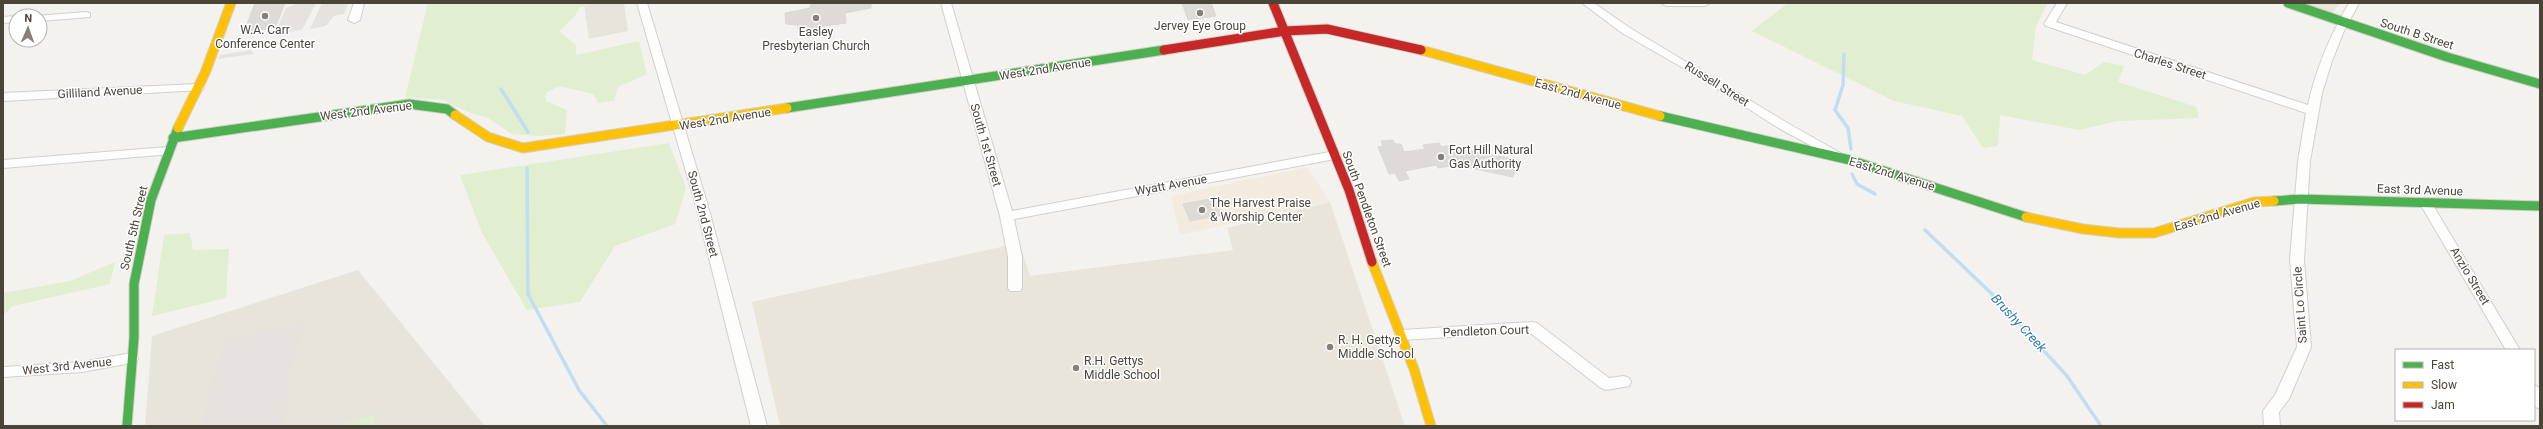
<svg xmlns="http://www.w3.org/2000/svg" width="2543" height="429" font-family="Roboto,sans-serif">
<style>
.residential{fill:#e7e4dc}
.commercial{fill:#f3ebdf}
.education{fill:#eae5da}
.green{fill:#e1eecf}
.parking{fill:#e6e3df}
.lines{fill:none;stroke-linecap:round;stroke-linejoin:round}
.stream{stroke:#c0ddf1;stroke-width:3.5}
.building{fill:#dedbd6;stroke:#dcd9d4}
.street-casing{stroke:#d2d0cb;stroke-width:2}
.fast-casing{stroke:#d3cfc5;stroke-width:11}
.slow-casing{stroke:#d3cfc5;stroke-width:11}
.jam-casing{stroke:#d3cfc5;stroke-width:11}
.street{fill:#fdfdfc;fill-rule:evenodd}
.fast{stroke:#4caf50;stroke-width:9}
.slow{stroke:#ffc107;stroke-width:9}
.jam{stroke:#c62828;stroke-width:9}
.poi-dot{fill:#868178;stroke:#fff;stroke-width:1.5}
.labels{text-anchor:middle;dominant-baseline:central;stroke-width:3;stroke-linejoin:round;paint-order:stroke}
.poi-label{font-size:12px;fill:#4b4439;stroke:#fff;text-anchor:start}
.street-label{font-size:12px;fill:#4b4439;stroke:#fff}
.water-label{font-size:13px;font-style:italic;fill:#2e7ab2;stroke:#fff}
</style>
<rect width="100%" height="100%" fill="#f4f2ee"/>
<!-- residential -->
<g class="residential">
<polygon points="624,3 628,31 589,39 584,4"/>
<polygon points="358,270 485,426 145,426 152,336"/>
</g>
<!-- commercial -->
<polygon class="commercial" points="1307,167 1330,202 1180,235 1171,196"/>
<!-- education -->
<g class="education">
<polygon points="2299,3 2340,3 2332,13"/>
<polygon points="1330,202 1405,426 780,426 752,302 1019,243 1030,276 1233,250 1227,228"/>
</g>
<!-- green -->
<g class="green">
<polygon points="428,3 599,3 580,7 575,16 559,31 576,45 576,55 639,41 647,74 618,87 614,101 598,103 593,94 559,86 546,93 546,101 567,110 565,134 538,136 512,134 488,118 468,112 443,100 405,97"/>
<polygon points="1788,3 2048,3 2036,26 2032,60 2085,75 2104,62 2124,66 2118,82 2197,107 2198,118 2117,121 2079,130 2000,115 1998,146 1983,148 1962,116 1894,101 1752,31"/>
<polygon points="669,143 686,188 675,224 615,246 580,302 527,310 482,233 460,175"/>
<polygon points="190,233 193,250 229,249 226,298 152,316 164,235"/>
<polygon points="115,262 110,284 13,306 3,315 3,293 70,281"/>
<polygon points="374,414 375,426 339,426"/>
</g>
<!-- parking -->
<g class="parking">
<polygon points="298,3 316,3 302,30 275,34 286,8"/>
<polygon points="322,3 348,3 344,14 334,16 326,26 310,29"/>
<polygon points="251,50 254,54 218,59 220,55"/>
<polygon points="305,323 290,373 284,424 277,426 203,426 210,384 228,338"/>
</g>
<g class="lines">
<!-- stream -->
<g class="stream">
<polyline points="1844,54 1843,85 1835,110 1848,128 1851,149"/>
<polyline points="501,89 528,132"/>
<polyline points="527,168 528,294 579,390 607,426"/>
<polyline points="1852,174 1857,184 1875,194"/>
<polyline points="1925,230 1991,293 2067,376 2101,426"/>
</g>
</g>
<!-- building -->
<g class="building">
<polygon points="255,3 285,3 275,28 244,32"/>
<polygon points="819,3 871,3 871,8 845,13 846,23 798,30 798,25 786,24 785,13 810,8 811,4"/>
<polygon points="1182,3 1211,3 1216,16 1188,20"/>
<polygon points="1393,140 1395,144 1401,144 1404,152 1425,149 1423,145 1439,143 1441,147 1447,146 1518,160 1513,177 1456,165 1438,168 1436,165 1405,171 1409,179 1399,181 1395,173 1389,174 1378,147 1383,146 1381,141"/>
<polygon points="1215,198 1221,215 1190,221 1183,204"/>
</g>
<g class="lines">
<defs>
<g id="street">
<polygon points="354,3 364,3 360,20 354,23 348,20"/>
<polygon points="637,3 647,3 708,206 767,426 751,426 696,206"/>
<polygon points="941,3 951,3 1012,211 1335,151 1341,155 1335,159 1014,219 1022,257 1022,288 1020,291 1010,291 1008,288 1008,257 1000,216"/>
<polygon points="1582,3 1594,3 1630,28 1789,124 1846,156 1844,159 1836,159 1780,129 1692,73 1622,33"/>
<polygon points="1661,3 1710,3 1705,6 1666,6"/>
<path d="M2057,3H2067L2056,22L2308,105C2316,68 2330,36 2349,3H2359L2344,31L2332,61L2322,93L2310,161L2304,260L2311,347L2289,399L2279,412L2280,426H2264L2263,411L2275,395L2297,347L2290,260L2298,161L2306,113L2046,26L2044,24Z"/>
<polygon points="86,12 90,13 90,17 40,21 40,16 36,16"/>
<polygon points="16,16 16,22 3,23 3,17"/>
<polygon points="198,84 204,88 202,90 3,101 3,93"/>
<polygon points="168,147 172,148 174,151 172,154 3,168 3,160"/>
<polygon points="2425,198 2431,202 2520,350 2506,350 2419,202"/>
<polygon points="1532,322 1537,323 1609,378 1624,376 1629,378 1631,382 1629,386 1606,390 1601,388 1529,332 1402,340 1397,339 1395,335 1397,331 1402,330"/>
<polygon points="131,353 136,354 138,358 136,362 131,363 82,372 3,377 3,367 82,362"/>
<polygon points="2534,385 2540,388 2540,409 2534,406"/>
</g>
<g id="fast">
<polyline points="2288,3 2447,57 2540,84"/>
<polyline points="787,108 1164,50"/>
<polyline points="1660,116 1850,160 2026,217"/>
<polyline points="173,138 409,104 447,109 455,115"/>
<polyline points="2274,201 2300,199 2540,206"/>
<polyline points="127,426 134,338 134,284 151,200 178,128"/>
</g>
<g id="slow">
<polyline points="1421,50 1660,116"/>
<polyline points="455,115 488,137 523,148 787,108"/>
<polyline points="178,128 205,73 231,3"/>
<polyline points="2026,217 2083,229 2119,233 2154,233 2254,202 2274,201"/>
<polyline points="1372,262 1414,369 1431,426"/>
</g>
<g id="jam">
<polyline points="1273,3 1349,190 1372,262"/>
<polyline points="1164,50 1285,31 1327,29 1421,50"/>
</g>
</defs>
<!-- street casing -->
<use href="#street" class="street-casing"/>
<!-- fast casing -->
<use href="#fast" class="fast-casing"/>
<!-- slow casing -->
<use href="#slow" class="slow-casing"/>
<!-- jam casing -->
<use href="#jam" class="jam-casing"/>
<!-- street -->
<use href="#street" class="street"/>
<!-- fast -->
<use href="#fast" class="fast"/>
<!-- slow -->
<use href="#slow" class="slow"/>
<!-- jam -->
<use href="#jam" class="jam"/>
</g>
<!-- markers -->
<g class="poi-dot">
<circle cx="1200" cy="13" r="4"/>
<circle cx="265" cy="16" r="4"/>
<circle cx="816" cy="18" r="4"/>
<circle cx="1441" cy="157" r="4"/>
<circle cx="1202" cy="210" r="4"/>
<circle cx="1330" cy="347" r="4"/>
<circle cx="1076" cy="368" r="4"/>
</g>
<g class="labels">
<!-- poi labels -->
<g class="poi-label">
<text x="1200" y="26" text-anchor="middle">Jervey Eye Group</text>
<text x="265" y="30" text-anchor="middle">W.A. Carr<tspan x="265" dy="14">Conference Center</tspan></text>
<text x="816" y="32" text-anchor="middle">Easley<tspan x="816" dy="14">Presbyterian Church</tspan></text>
<text x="1449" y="150">Fort Hill Natural<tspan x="1449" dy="14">Gas Authority</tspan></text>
<text x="1210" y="203">The Harvest Praise<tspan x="1210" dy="14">&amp; Worship Center</tspan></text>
<text x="1338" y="340">R. H. Gettys<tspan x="1338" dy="14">Middle School</tspan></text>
<text x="1084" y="361">R.H. Gettys<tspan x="1084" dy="14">Middle School</tspan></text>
</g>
<!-- street labels -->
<g class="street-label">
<text transform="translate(2417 34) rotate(18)">South B Street</text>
<text transform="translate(2170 64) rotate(18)">Charles Street</text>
<text transform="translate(1045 69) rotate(-9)">West 2nd Avenue</text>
<text transform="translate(1717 84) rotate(32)">Russell Street</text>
<text transform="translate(100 92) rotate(-3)">Gilliland Avenue</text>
<text transform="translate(1578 94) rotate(15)">East 2nd Avenue</text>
<text transform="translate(366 111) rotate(-7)">West 2nd Avenue</text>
<text transform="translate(725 119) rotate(-9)">West 2nd Avenue</text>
<text transform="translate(986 145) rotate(74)">South 1st Street</text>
<text transform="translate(1892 174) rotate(17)">East 2nd Avenue</text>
<text transform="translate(1171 185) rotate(-10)">Wyatt Avenue</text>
<text transform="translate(2420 190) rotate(2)">East 3rd Avenue</text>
<text transform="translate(1367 209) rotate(70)">South Pendleton Street</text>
<text transform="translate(703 214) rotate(75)">South 2nd Street</text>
<text transform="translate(2217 215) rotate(-16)">East 2nd Avenue</text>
<text transform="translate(134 228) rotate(-77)">South 5th Street</text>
<text transform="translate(2470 276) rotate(59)">Anzio Street</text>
<text transform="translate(2300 305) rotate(-94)">Saint Lo Circle</text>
<text transform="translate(1486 331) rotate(-2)">Pendleton Court</text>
<text transform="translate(67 366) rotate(-6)">West 3rd Avenue</text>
</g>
<!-- water labels -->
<g class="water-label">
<text transform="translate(2019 323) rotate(47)">Brushy Creek</text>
</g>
</g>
<!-- border -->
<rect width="2543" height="429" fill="none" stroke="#4b4439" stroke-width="8"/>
<!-- legend -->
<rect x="2395" y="349" width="140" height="72" fill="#ffffff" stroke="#b7b4b0"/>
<rect x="2403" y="362" width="20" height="6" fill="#4caf50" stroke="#b7b4b0"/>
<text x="2431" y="369" font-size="12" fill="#4b4439">Fast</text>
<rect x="2403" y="382" width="20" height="6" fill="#ffc107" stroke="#b7b4b0"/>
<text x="2431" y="389" font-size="12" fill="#4b4439">Slow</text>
<rect x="2403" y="402" width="20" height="6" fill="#c62828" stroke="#b7b4b0"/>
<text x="2431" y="409" font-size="12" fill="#4b4439">Jam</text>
<!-- north arrow -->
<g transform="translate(28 28) rotate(2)"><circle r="19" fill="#ffffff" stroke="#b7b4b0"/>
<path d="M0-3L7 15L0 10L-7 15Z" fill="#868178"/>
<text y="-6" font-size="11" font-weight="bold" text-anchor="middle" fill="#4b4439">N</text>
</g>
</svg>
